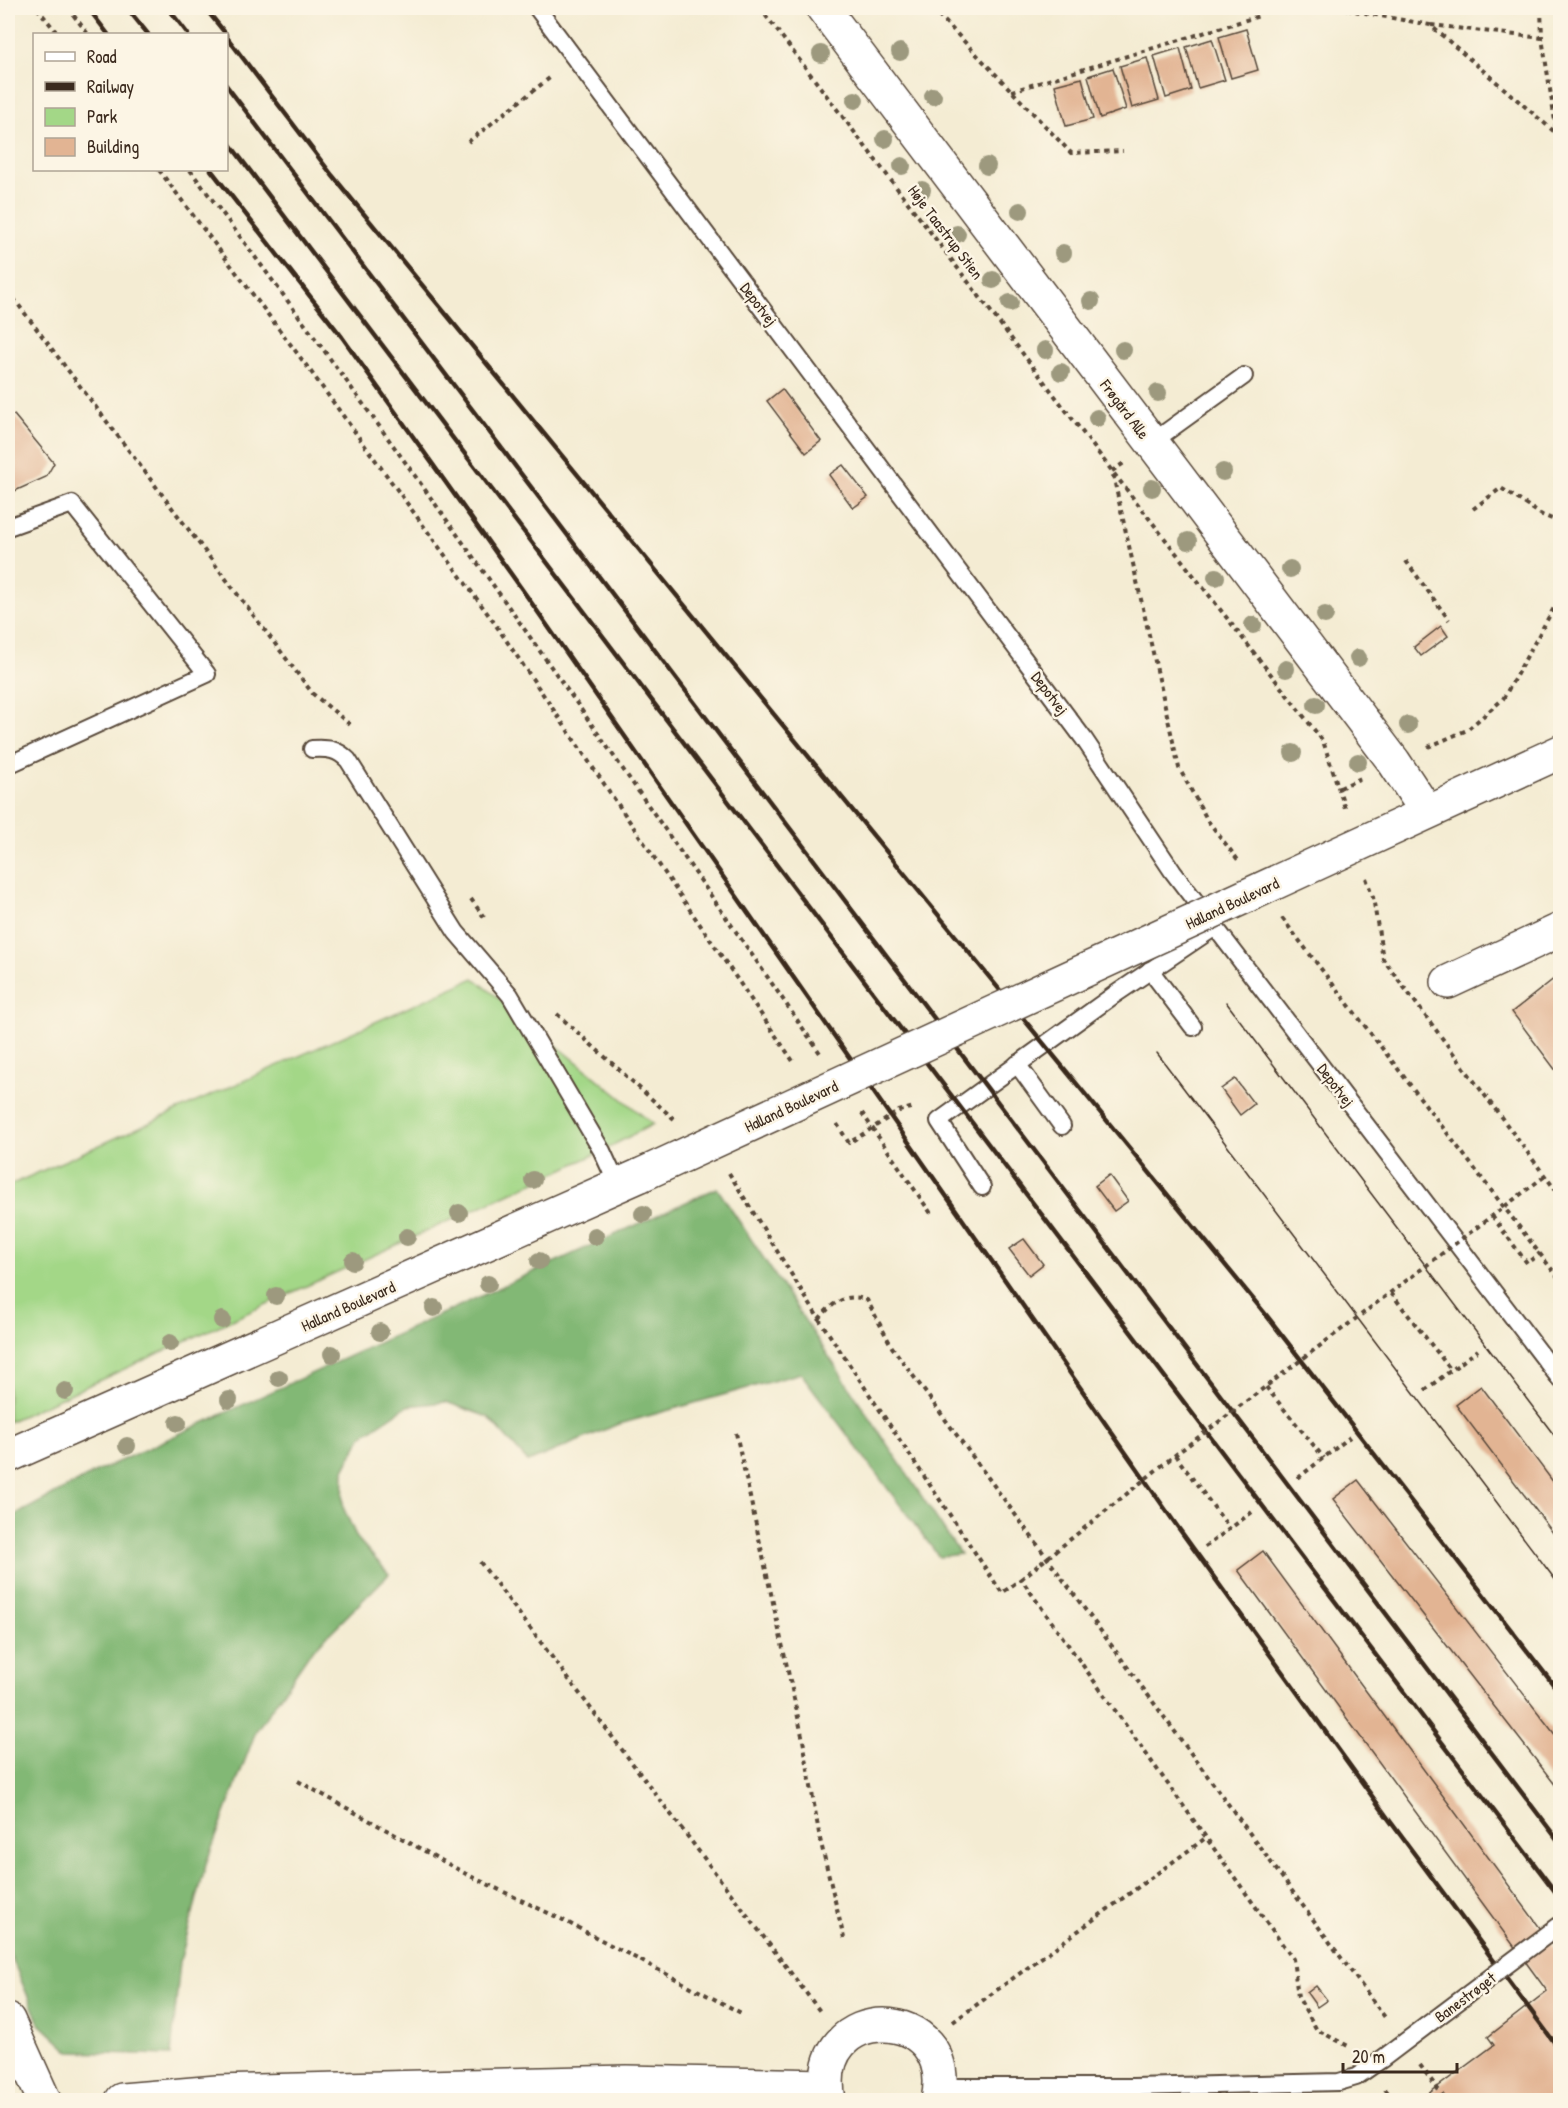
<svg xmlns="http://www.w3.org/2000/svg" width="1568" height="2108" font-family="'Patrick Hand',sans-serif">
<style>
.green{fill:#a3d787;stroke:#6f8052;stroke-width:1.5}
.forest{fill:#82b874;stroke:#5e7149;stroke-width:1.5}
.building{fill:#e2b493}
.lines{fill:none;stroke-linecap:round;stroke-linejoin:round}
.service-casing{stroke:#574739;stroke-width:20}
.minor-casing{stroke:#574739;stroke-width:36}
.tertiary-casing{stroke:#574739;stroke-width:36}
.path{stroke:#574739;stroke-width:4;stroke-dasharray:4.5 4.5;stroke-linecap:butt}
.service{stroke:#fff;stroke-width:16}
.minor{stroke:#fff;stroke-width:33}
.tertiary{stroke:#fff;stroke-width:33}
.tram{stroke:#3b2a1e;stroke-width:1.5}
.rail{stroke:#3b2a1e;stroke-width:4.5}
.service-bridge-casing{stroke:#574739;stroke-width:20;stroke-linecap:butt}
.tertiary-bridge-casing{stroke:#574739;stroke-width:36;stroke-linecap:butt}
.path-bridge{stroke:#574739;stroke-width:4;stroke-dasharray:4.5 4.5;stroke-linecap:butt}
.service-bridge{stroke:#fff;stroke-width:16}
.tertiary-bridge{stroke:#fff;stroke-width:33}
.tree{fill:#9d997e}
.labels{text-anchor:middle;dominant-baseline:central;stroke-width:5;stroke-linejoin:round;paint-order:stroke}
.street-label{font-size:16px;fill:#3b2a1e;stroke:#fcf5e5}
</style>
<rect width="100%" height="100%" fill="#fcf5e5"/>
<filter id="ink" filterUnits="userSpaceOnUse"><feTurbulence type="fractalNoise" baseFrequency=".0167" numOctaves="2"/><feDisplacementMap in="SourceGraphic" scale="12" xChannelSelector="R" yChannelSelector="G"/><feConvolveMatrix kernelMatrix="1 2 1 2 8 2 1 2 1" color-interpolation-filters="sRGB"/></filter>
<filter id="wash" filterUnits="userSpaceOnUse"><feTurbulence type="fractalNoise" baseFrequency=".008" numOctaves="4" result="noise"/><feDisplacementMap in="SourceGraphic" scale="24" xChannelSelector="R" yChannelSelector="G"/><feGaussianBlur stdDeviation="1.35" result="paint"/><feColorMatrix in="noise" values="0 0 0 0 0 0 0 0 0 0 0 0 0 0 0 0 0 1.4 0 .05"/><feComposite in="paint" operator="in"/></filter>
<g filter="url(#wash)">
<rect width="100%" height="100%" fill="#f4ecd3"/>
<!-- green -->
<polygon class="green" points="474,978 653,1124 596,1154 8,1422 8,1186"/>
<!-- forest -->
<polygon class="forest" points="717,1188 960,1554 939,1557 801,1373 616,1425 528,1462 488,1417 446,1402 407,1406 362,1436 344,1470 343,1507 357,1538 389,1574 309,1654 256,1731 207,1861 180,1961 171,2055 70,2052 39,2023 8,1949 8,1519 98,1471"/>
<g id="blocks">
<!-- building -->
<g class="building">
<polygon points="1246,29 1258,70 1231,78 1219,37"/>
<polygon points="1212,39 1225,80 1198,88 1186,47"/>
<polygon points="1180,48 1191,90 1166,98 1154,56"/>
<polygon points="1147,58 1159,100 1132,108 1120,66"/>
<polygon points="1113,68 1126,109 1100,118 1088,76"/>
<polygon points="1082,78 1093,119 1066,126 1055,85"/>
<polygon points="782,389 821,441 806,453 767,401"/>
<polygon points="8,413 14,415 54,463 46,477 8,494"/>
<polygon points="843,465 868,497 853,508 829,475"/>
<polygon points="1441,626 1448,636 1421,656 1414,647"/>
<polygon points="1560,974 1560,1076 1512,1012"/>
<polygon points="1235,1079 1254,1104 1240,1115 1221,1089"/>
<polygon points="1109,1175 1128,1201 1114,1211 1095,1186"/>
<polygon points="1024,1239 1043,1264 1029,1275 1009,1249"/>
<polygon points="1481,1386 1560,1491 1560,1542 1456,1405"/>
<polygon points="1358,1480 1560,1741 1560,1791 1333,1499"/>
<polygon points="1263,1551 1560,1955 1560,2100 1420,2100 1494,2045 1488,2037 1547,1991 1238,1570"/>
<polygon points="1316,1986 1327,2000 1317,2007 1307,1993"/>
</g>
</g>
</g>
<g filter="url(#ink)">
<use href="#blocks" fill-opacity="0" stroke="#574739" stroke-width="1.5"/>
<g class="lines">
<defs>
<g id="service">
<polyline points="537,8 1084,739 1173,872 1560,1379"/>
<polyline points="1151,443 1244,376"/>
<polyline points="8,527 72,504 207,674 8,765"/>
<path d="M312,749C328,748 337,749 348,760L456,932L510,995L602,1151L618,1186"/>
<polyline points="1150,970 1193,1027"/>
<polyline points="1017,1064 1062,1126"/>
<polyline points="982,1187 939,1121 1114,995 1215,927"/>
<polyline points="941,2087 1133,2087 1339,2082 1356,2077 1382,2059"/>
</g>
<g id="minor">
<polyline points="1448,982 1560,930"/>
<polyline points="8,2020 44,2100"/>
<polyline points="122,2100 217,2092 626,2082 826,2086"/>
<path d="M829,2100C809,1998 959,2002 938,2100"/>
</g>
<g id="tertiary">
<polyline points="823,8 1394,762 1427,812"/>
<polyline points="1333,856 1560,752"/>
<polyline points="8,1456 641,1175"/>
</g>
</defs>
<!-- service casing -->
<use href="#service" class="service-casing"/>
<!-- minor casing -->
<use href="#minor" class="minor-casing"/>
<!-- tertiary casing -->
<use href="#tertiary" class="tertiary-casing"/>
<!-- path -->
<g class="path">
<polyline points="37,8 58,34"/>
<polyline points="68,8 88,34"/>
<polyline points="760,8 1112,471 1323,741 1346,811"/>
<polyline points="932,8 1071,153 1123,151"/>
<polyline points="1260,8 1303,8"/>
<polyline points="1338,8 1430,25 1557,134"/>
<polyline points="1541,8 1542,38 1557,134 1560,137"/>
<polyline points="1431,25 1542,38"/>
<polyline points="1012,91 1259,16 1260,8"/>
<polyline points="468,142 552,76"/>
<polyline points="159,170 306,365 493,621 795,1064"/>
<path d="M190,170C408,459 614,755 820,1053"/>
<polyline points="8,291 313,694 353,727"/>
<polyline points="1112,471 1124,463"/>
<polyline points="1113,475 1179,768 1208,821 1238,860"/>
<polyline points="1473,509 1501,488 1542,515 1560,522"/>
<polyline points="1406,561 1449,620"/>
<polyline points="1428,747 1467,730 1503,699 1560,597"/>
<polyline points="1340,788 1361,778"/>
<polyline points="1366,878 1373,897 1383,959 1560,1196"/>
<polyline points="471,899 486,920"/>
<polyline points="1282,918 1560,1280"/>
<polyline points="557,1014 674,1119"/>
<polyline points="862,1113 932,1215"/>
<polyline points="837,1124 849,1143 899,1111 914,1107"/>
<polyline points="729,1173 819,1319 1002,1593 1021,1579 1293,1959 1298,1997 1317,2030 1350,2047"/>
<polyline points="1492,1216 1527,1263 1540,1253"/>
<polyline points="1391,1293 1451,1370"/>
<path d="M819,1319C832,1303 847,1292 867,1300L892,1347L1387,2020"/>
<polyline points="1266,1387 1324,1458"/>
<polyline points="1425,1390 1478,1350"/>
<polyline points="736,1433 803,1740 820,1839 844,1938"/>
<polyline points="1175,1455 1230,1529"/>
<polyline points="1298,1478 1350,1437"/>
<polyline points="1205,1547 1255,1510"/>
<polyline points="480,1562 822,2014"/>
<polyline points="1021,1579 1041,1563"/>
<polyline points="298,1781 468,1875 561,1919 743,2014"/>
<polyline points="953,2022 1207,1837"/>
<polyline points="1420,2065 1446,2100"/>
<polyline points="1385,2089 1394,2100"/>
</g>
<!-- service -->
<use href="#service" class="service"/>
<!-- minor -->
<use href="#minor" class="minor"/>
<!-- tertiary -->
<use href="#tertiary" class="tertiary"/>
<!-- tram -->
<g class="tram">
<polyline points="1226,1002 1560,1443"/>
<polyline points="1157,1053 1560,1586"/>
</g>
<!-- rail -->
<g class="rail">
<polyline points="88,8 108,34"/>
<polyline points="127,8 148,34"/>
<polyline points="168,8 188,34"/>
<polyline points="205,8 226,34"/>
<polyline points="226,36 332,175 1267,1316 1560,1693"/>
<polyline points="226,85 1560,1843"/>
<polyline points="226,139 1560,1898"/>
<polyline points="211,170 342,337 526,595 1177,1526 1390,1821 1560,2050"/>
</g>
<defs>
<polyline id="service-bridge" points="1382,2059 1560,1925"/>
<polyline id="tertiary-bridge" points="641,1175 1333,856"/>
</defs>
<!-- service-bridge casing -->
<use href="#service-bridge" class="service-bridge-casing"/>
<!-- tertiary-bridge casing -->
<use href="#tertiary-bridge" class="tertiary-bridge-casing"/>
<!-- path-bridge -->
<polyline class="path-bridge" points="1041,1563 1175,1455 1545,1176"/>
<!-- service-bridge -->
<use href="#service-bridge" class="service-bridge"/>
<!-- tertiary-bridge -->
<use href="#tertiary-bridge" class="tertiary-bridge"/>
</g>
<!-- trees -->
<g class="tree">
<circle cx="900" cy="52" r="9"/>
<circle cx="821" cy="54" r="9"/>
<circle cx="933" cy="96" r="9"/>
<circle cx="855" cy="100" r="9"/>
<circle cx="885" cy="139" r="9"/>
<circle cx="902" cy="166" r="9"/>
<circle cx="987" cy="166" r="9"/>
<circle cx="922" cy="190" r="9"/>
<circle cx="1020" cy="211" r="9"/>
<circle cx="957" cy="234" r="9"/>
<circle cx="1063" cy="253" r="9"/>
<circle cx="993" cy="280" r="9"/>
<circle cx="1091" cy="301" r="9"/>
<circle cx="1010" cy="303" r="9"/>
<circle cx="1045" cy="350" r="9"/>
<circle cx="1123" cy="350" r="9"/>
<circle cx="1061" cy="372" r="9"/>
<circle cx="1158" cy="393" r="9"/>
<circle cx="1097" cy="418" r="9"/>
<circle cx="1223" cy="472" r="9"/>
<circle cx="1152" cy="488" r="9"/>
<circle cx="1188" cy="541" r="9"/>
<circle cx="1290" cy="569" r="9"/>
<circle cx="1216" cy="577" r="9"/>
<circle cx="1325" cy="615" r="9"/>
<circle cx="1253" cy="625" r="9"/>
<circle cx="1358" cy="658" r="9"/>
<circle cx="1286" cy="669" r="9"/>
<circle cx="1316" cy="705" r="9"/>
<circle cx="1408" cy="725" r="9"/>
<circle cx="1293" cy="753" r="9"/>
<circle cx="1358" cy="762" r="9"/>
<circle cx="533" cy="1180" r="9"/>
<circle cx="459" cy="1213" r="9"/>
<circle cx="643" cy="1214" r="9"/>
<circle cx="595" cy="1236" r="9"/>
<circle cx="407" cy="1237" r="9"/>
<circle cx="353" cy="1261" r="9"/>
<circle cx="539" cy="1261" r="9"/>
<circle cx="488" cy="1284" r="9"/>
<circle cx="276" cy="1296" r="9"/>
<circle cx="434" cy="1308" r="9"/>
<circle cx="222" cy="1320" r="9"/>
<circle cx="380" cy="1332" r="9"/>
<circle cx="170" cy="1343" r="9"/>
<circle cx="332" cy="1354" r="9"/>
<circle cx="279" cy="1378" r="9"/>
<circle cx="65" cy="1391" r="9"/>
<circle cx="229" cy="1400" r="9"/>
<circle cx="178" cy="1423" r="9"/>
<circle cx="127" cy="1446" r="9"/>
</g>
</g>
<g class="labels">
<!-- street labels -->
<g class="street-label">
<text transform="translate(946 232) rotate(53)">Høje Taastrup Stien</text>
<text transform="translate(759 304) rotate(53)">Depotvej</text>
<text transform="translate(1125 409) rotate(53)">Frøgård Alle</text>
<text transform="translate(1050 693) rotate(53)">Depotvej</text>
<text transform="translate(1232 903) rotate(-25)">Halland Boulevard</text>
<text transform="translate(1336 1085) rotate(53)">Depotvej</text>
<text transform="translate(791 1106) rotate(-25)">Halland Boulevard</text>
<text transform="translate(348 1306) rotate(-24)">Halland Boulevard</text>
<text transform="translate(1465 1997) rotate(-37)">Banestrøget</text>
</g>
</g>
<!-- margin -->
<rect width="1568" height="2108" fill="none" stroke="#fcf5e5" stroke-width="30"/>
<!-- legend -->
<rect x="33" y="33" width="195" height="138" fill="#fcf5e5" stroke="#afa495" stroke-width="1.5"/>
<rect x="45" y="52" width="30" height="9" fill="#ffffff" stroke="#afa495" stroke-width="1.5"/>
<text x="87" y="63" font-size="18" fill="#3b2a1e">Road</text>
<rect x="45" y="82" width="30" height="9" fill="#3b2a1e" stroke="#afa495" stroke-width="1.5"/>
<text x="87" y="93" font-size="18" fill="#3b2a1e">Railway</text>
<rect x="45" y="108" width="30" height="18" fill="#a3d787" stroke="#afa495" stroke-width="1.5"/>
<text x="87" y="123" font-size="18" fill="#3b2a1e">Park</text>
<rect x="45" y="138" width="30" height="18" fill="#e2b493" stroke="#afa495" stroke-width="1.5"/>
<text x="87" y="153" font-size="18" fill="#3b2a1e">Building</text>
<!-- scale -->
<path d="M1343 2063v9h114v-9" fill="none" stroke="#3b2a1e" stroke-width="3"/>
<text x="1352" y="2063" font-size="18" fill="#3b2a1e" stroke="#fcf5e5" stroke-width="4.5" paint-order="stroke">20 m</text>
</svg>
